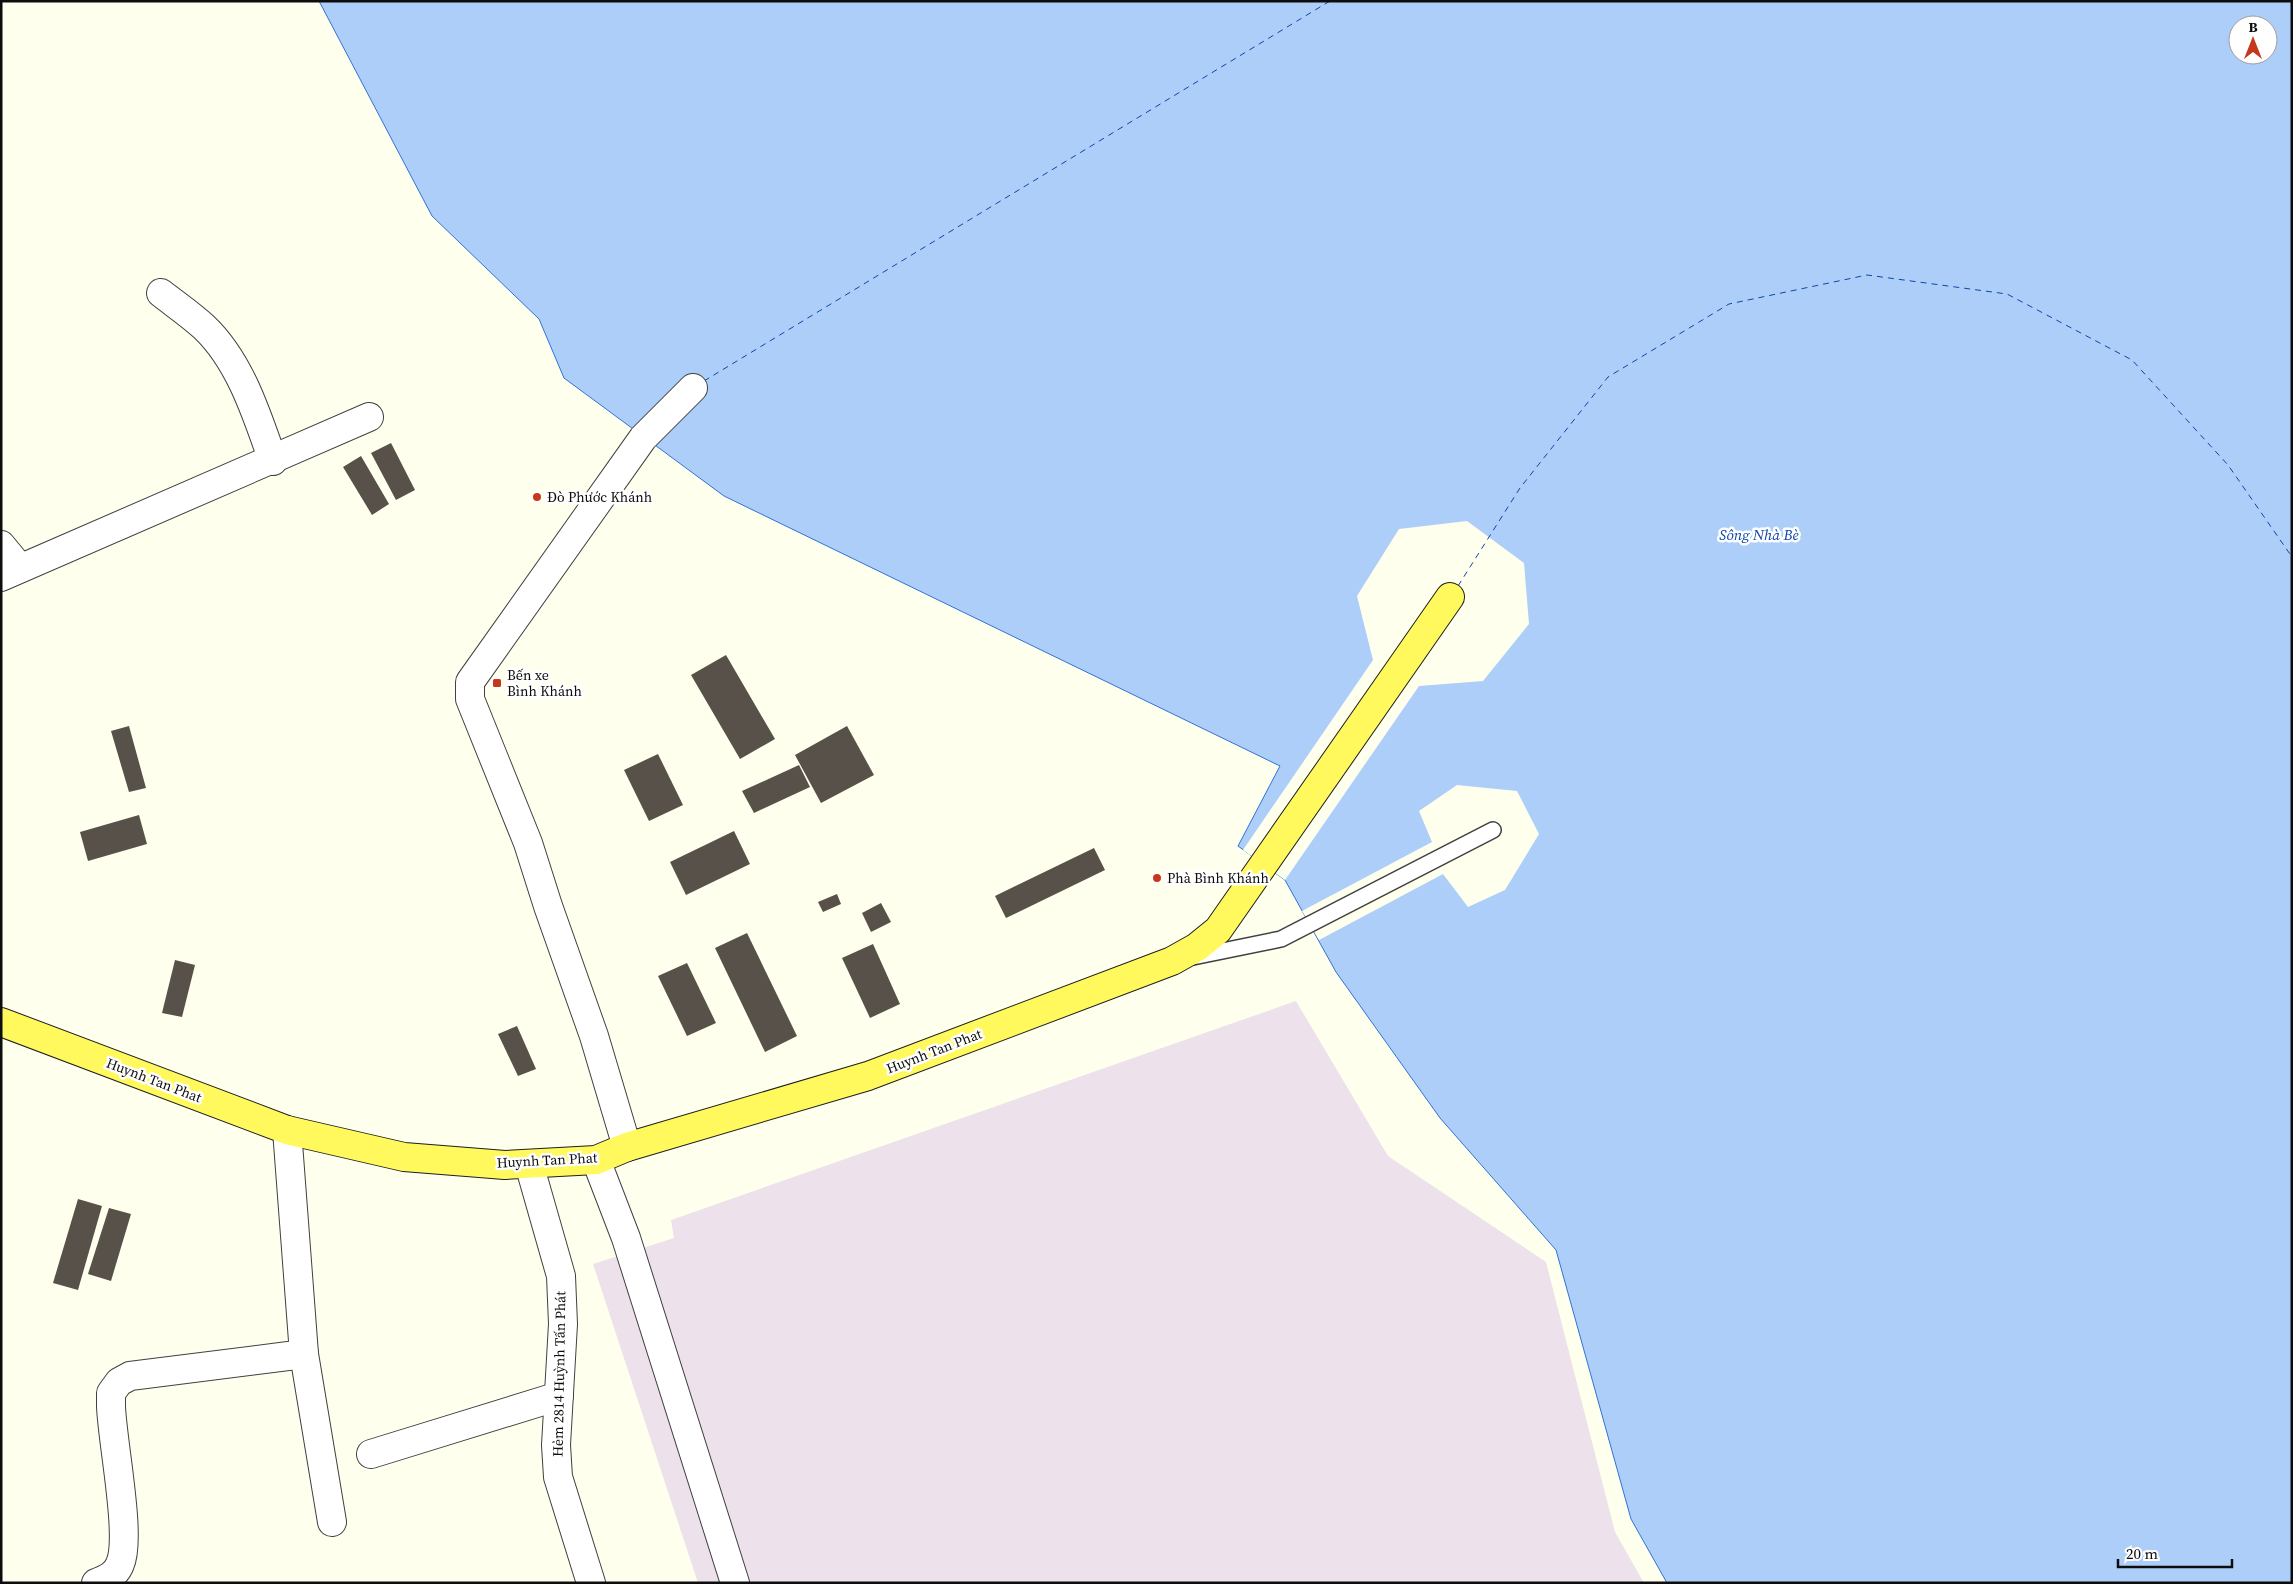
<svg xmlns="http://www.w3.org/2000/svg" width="2293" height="1584" font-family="'Source Serif 4',serif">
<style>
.industrial{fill:#ede1eb}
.water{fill:#aecefa;stroke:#3072d6;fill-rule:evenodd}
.pier{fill:#ffffed}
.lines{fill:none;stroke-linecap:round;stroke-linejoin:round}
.ferry{stroke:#0e45a7;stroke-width:1;stroke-dasharray:6 5;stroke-linecap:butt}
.building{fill:#575149}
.lane-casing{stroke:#404040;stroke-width:18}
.street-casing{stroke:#404040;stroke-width:30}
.primary-casing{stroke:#1e1e1e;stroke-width:30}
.lane{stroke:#fff;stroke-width:15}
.street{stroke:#fff;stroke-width:28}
.primary{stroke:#fff95d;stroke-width:28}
.poi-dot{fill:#c7371c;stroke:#fff;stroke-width:2}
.labels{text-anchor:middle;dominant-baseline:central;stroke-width:5;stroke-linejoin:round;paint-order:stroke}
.poi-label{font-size:14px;fill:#0d0d0d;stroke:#fff;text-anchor:start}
.street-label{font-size:14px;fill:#0d0d0d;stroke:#fff}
.water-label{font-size:15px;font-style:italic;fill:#0e45a7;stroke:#fff}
</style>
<rect width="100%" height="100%" fill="#ffffed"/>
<!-- industrial -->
<polygon class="industrial" points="1296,1001 1388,1156 1546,1262 1615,1532 1644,1583 698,1583 593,1264 674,1238 671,1220"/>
<!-- water -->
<path class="water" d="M319,1H2292V1583H1667L1631,1519L1556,1250L1440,1118L1336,972L1285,880L1238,846L1280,766L724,496L564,378L539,319L432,216ZM2238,25H2268V55H2238Z"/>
<!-- pier -->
<g class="pier">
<polygon points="1467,521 1524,563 1529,624 1483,681 1419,686 1285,880 1243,850 1373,660 1357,596 1399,529"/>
<polygon points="1457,785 1517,791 1539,834 1505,890 1468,907 1443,874 1319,940 1302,911 1432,842 1419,811"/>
</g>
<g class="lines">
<!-- ferry -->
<g class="ferry">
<polyline points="704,381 1330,1"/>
<polyline points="1458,586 1520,488 1608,377 1729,304 1867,275 2007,294 2132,360 2228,465 2292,557"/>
</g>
</g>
<!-- building -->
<g class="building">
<polygon points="391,443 415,490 396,500 371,453"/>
<polygon points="361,456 389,504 372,515 343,467"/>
<polygon points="726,655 775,739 740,759 691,675"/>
<polygon points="129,726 146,788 129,792 111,731"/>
<polygon points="847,726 874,775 821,803 795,755"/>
<polygon points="658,754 683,805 649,821 624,770"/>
<polygon points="799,765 810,787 754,813 742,791"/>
<polygon points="139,815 147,844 88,861 80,832"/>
<polygon points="734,831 750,864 686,895 670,862"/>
<polygon points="1094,848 1105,870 1006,918 995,896"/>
<polygon points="837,894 841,904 823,912 818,902"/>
<polygon points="881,903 891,922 871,932 862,913"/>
<polygon points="747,933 797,1036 765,1052 715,948"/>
<polygon points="873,944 900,1004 870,1018 842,958"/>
<polygon points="175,960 195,965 182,1017 162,1013"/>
<polygon points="687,963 716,1023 687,1036 658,976"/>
<polygon points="517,1026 536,1069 518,1076 498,1034"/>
<polygon points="78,1199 102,1206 78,1290 53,1283"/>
<polygon points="109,1208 131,1214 111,1281 88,1274"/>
</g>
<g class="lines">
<defs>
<polyline id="lane" points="1193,957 1281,939 1493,830"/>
<g id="street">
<path d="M161,293C175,304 191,315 204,327C240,361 257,415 273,461"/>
<polyline points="1,545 20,568"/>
<polyline points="1,577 369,417"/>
<polyline points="627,1147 594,1036 548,906 528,843 470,699 470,682 643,438 693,388"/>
<polyline points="596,1160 626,1238 735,1583"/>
<polyline points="529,1164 561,1276 563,1324 556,1445 558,1477 591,1583"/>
<polyline points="304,1354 332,1522"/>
<polyline points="371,1454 559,1396"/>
<path d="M96,1583C106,1579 116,1575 120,1564C132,1537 112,1441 111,1406V1393L119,1382L130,1376L304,1354L287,1130"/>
</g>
<polyline id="primary" points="1,1022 287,1130 404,1157 505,1165 596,1160 627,1147 868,1076 1172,961 1197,947 1218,930 1450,597"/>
</defs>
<!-- lane casing -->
<use href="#lane" class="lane-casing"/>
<!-- street casing -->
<use href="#street" class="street-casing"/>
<!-- primary casing -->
<use href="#primary" class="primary-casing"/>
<!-- lane -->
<use href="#lane" class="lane"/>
<!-- street -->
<use href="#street" class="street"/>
<!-- primary -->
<use href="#primary" class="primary"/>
</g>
<!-- markers -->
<g class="poi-dot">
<circle cx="537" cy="497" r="5"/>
<rect x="492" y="678" width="10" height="10" rx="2.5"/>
<circle cx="1157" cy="878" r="5"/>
</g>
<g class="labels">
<!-- poi labels -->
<g class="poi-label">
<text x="547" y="497">Đò Phước Khánh</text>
<text x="507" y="675">Bến xe<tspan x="507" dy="16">Bình Khánh</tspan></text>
<text x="1167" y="878">Phà Bình Khánh</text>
</g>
<!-- street labels -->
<g class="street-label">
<text transform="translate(934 1051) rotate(-21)">Huynh Tan Phat</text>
<text transform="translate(154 1080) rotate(21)">Huynh Tan Phat</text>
<text transform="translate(547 1160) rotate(-3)">Huynh Tan Phat</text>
<text transform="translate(559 1374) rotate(-89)">Hẻm 2814 Huỳnh Tấn Phát</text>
</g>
<!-- water labels -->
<g class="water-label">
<text x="1759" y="534">Sông Nhà Bè</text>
</g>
</g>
<!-- border -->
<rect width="2293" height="1584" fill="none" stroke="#0d0d0d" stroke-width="5"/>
<!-- north arrow -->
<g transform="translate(2253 40)"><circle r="24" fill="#ffffff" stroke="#9e9e9e"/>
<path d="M0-4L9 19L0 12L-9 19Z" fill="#c7371c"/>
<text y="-8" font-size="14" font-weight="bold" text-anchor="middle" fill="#0d0d0d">B</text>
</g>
<!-- scale -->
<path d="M2118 1559v8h114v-8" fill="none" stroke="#0d0d0d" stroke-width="2.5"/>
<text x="2126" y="1559" font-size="15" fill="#0d0d0d" stroke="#ffffff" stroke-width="4" paint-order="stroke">20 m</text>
</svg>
